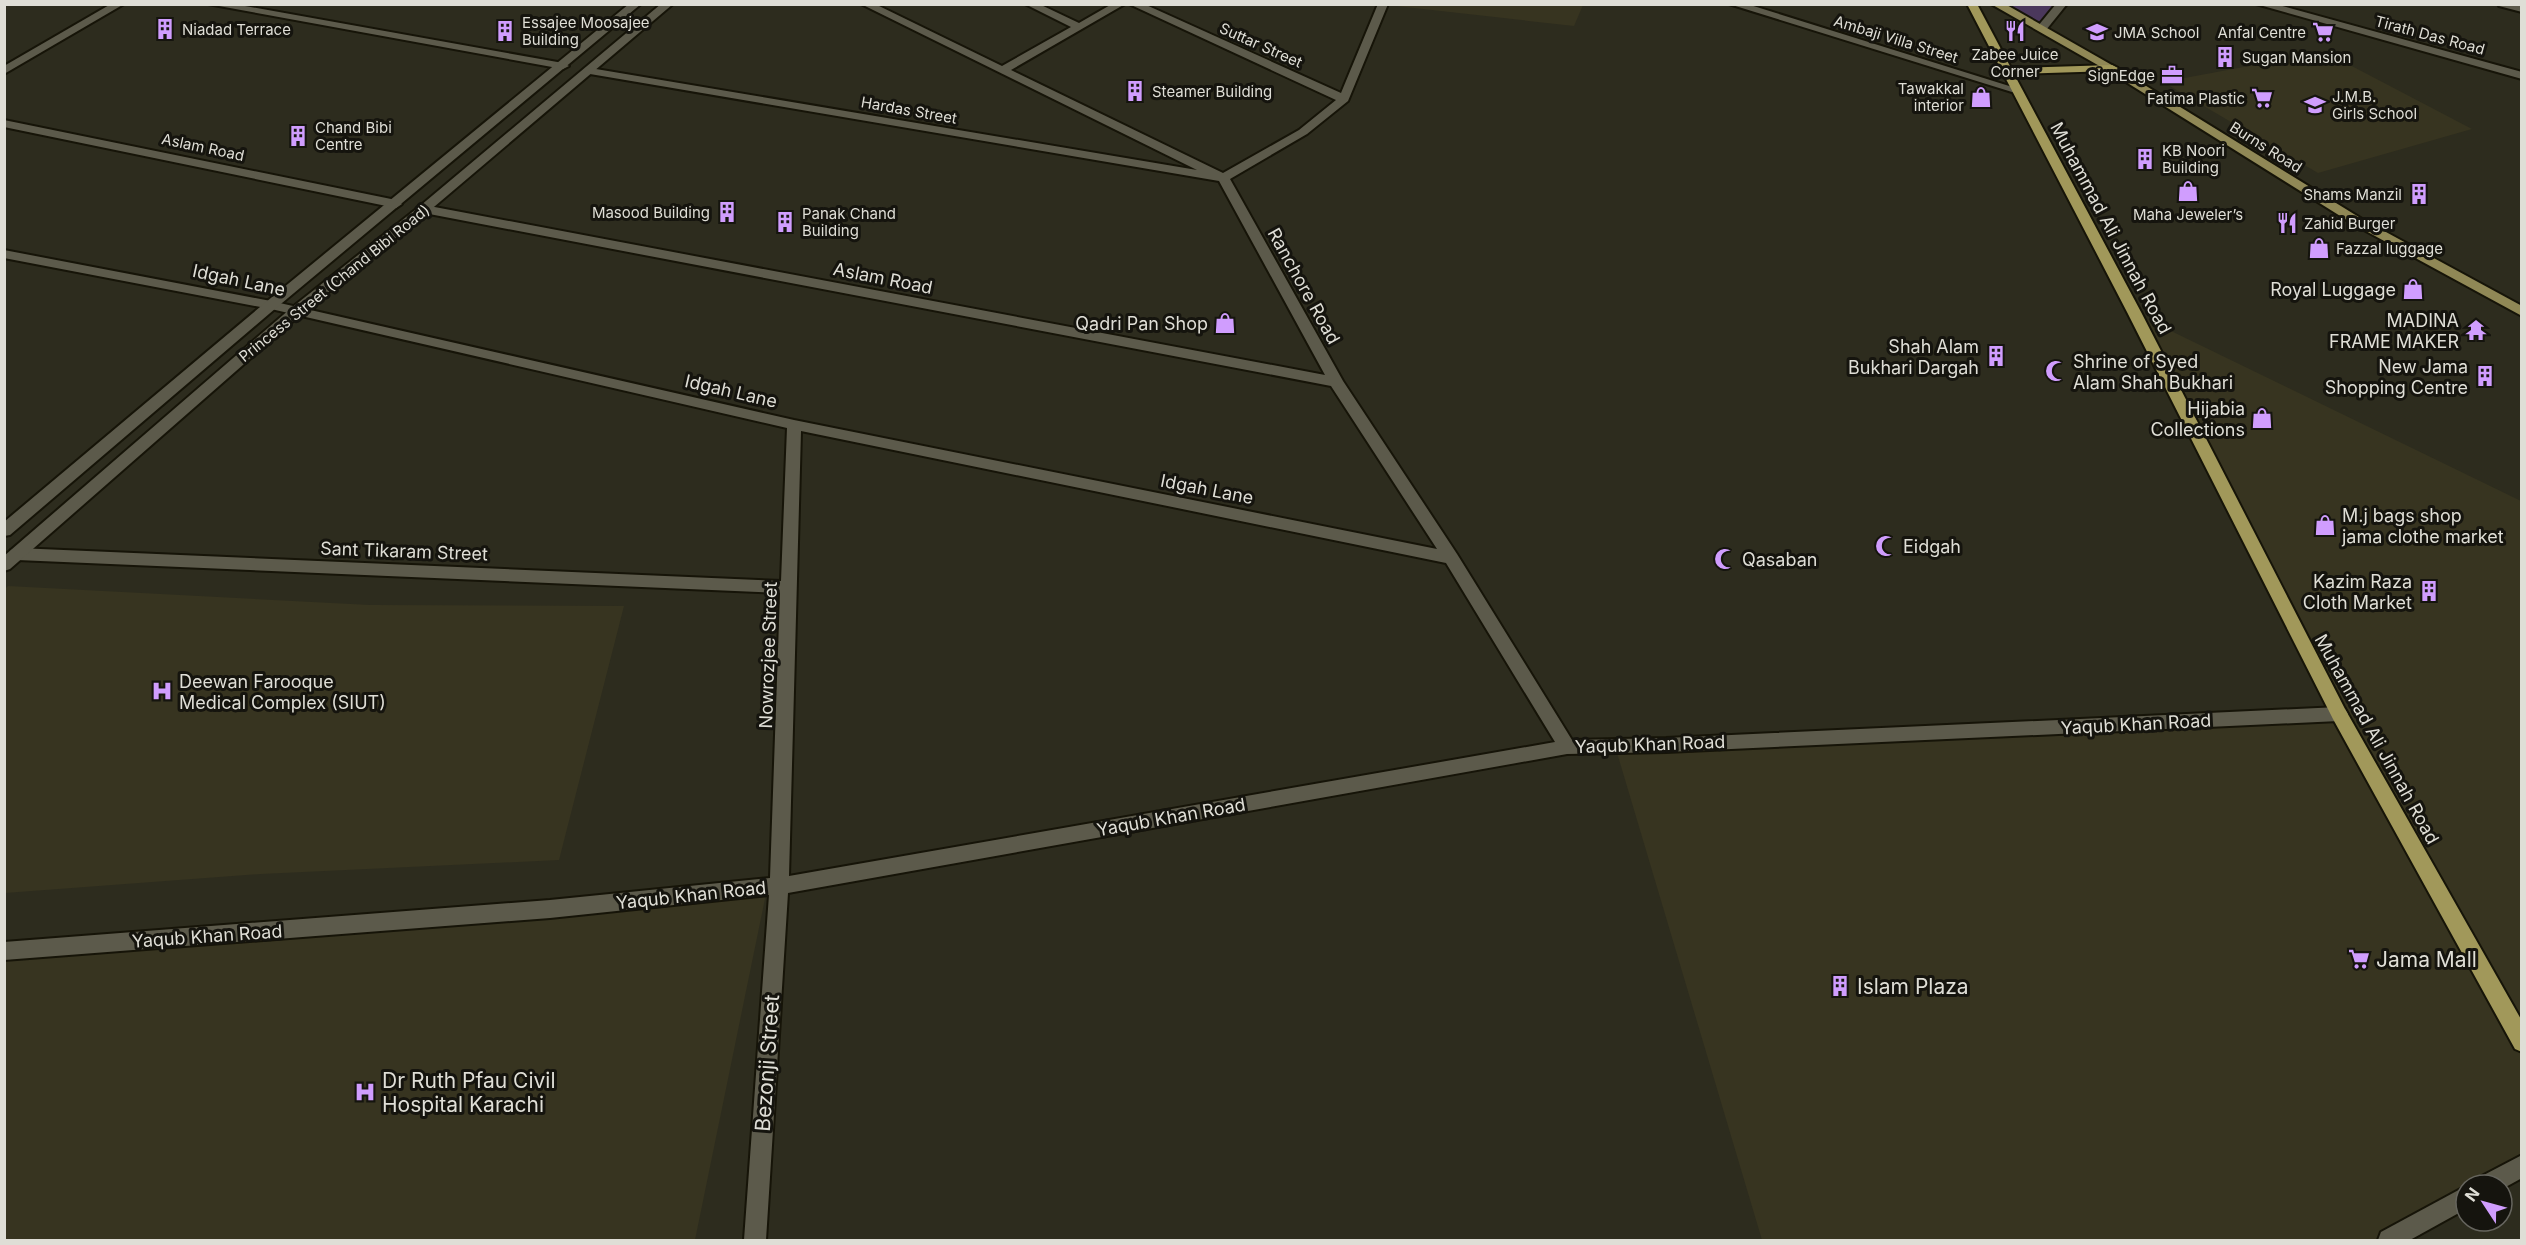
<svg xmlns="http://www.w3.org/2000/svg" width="2526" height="1245" font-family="Inter,sans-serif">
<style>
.built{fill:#373420}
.green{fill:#4b385c}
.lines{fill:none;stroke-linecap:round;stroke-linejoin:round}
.minor-casing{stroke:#161408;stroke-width:4}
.tertiary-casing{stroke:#161408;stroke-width:4}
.primary-casing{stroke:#161408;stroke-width:4}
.trunk-casing{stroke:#161408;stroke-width:4}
.minor{fill:#5c5a4b;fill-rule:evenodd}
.tertiary{fill:#5c5a4b;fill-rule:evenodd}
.primary{fill:#908856;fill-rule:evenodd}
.trunk{fill:#a1985a;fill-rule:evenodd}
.labels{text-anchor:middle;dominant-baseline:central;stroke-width:6;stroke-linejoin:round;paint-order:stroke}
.far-poi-label{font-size:15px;fill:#dfded6;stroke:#15140e;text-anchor:start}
.far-street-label{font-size:15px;fill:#dfded6;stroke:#15140e}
.street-label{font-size:18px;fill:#dfded6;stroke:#15140e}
.poi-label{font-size:18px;fill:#dfded6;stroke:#15140e;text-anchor:end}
.near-poi-label{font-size:21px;fill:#dfded6;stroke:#15140e;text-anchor:start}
.near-street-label{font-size:21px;fill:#dfded6;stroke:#15140e}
</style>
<rect width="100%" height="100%" fill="#2d2c1e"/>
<!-- built -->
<g class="built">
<polygon points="1387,5 1583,5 1574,26"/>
<polygon points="2325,52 2472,129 2318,173 2163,82"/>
<polygon points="2134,313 2521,501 2521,1040 2465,938"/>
<polygon points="8,586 370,605 624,606 559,860 261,874 5,893 4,590"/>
<polygon points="2339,714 2521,1044 2521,1166 2488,1185 2466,1185 2466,1198 2390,1240 1762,1240 1615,746"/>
<polygon points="769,879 695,1240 5,1240 4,944 231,932"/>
</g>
<!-- green -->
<polygon class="green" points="1996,5 2062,5 2042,28"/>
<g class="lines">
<defs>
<g id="minor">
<polygon points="208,4 234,4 563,63 569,66 563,69"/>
<path d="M861,4H875L1002,66L1071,27L1025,4H1039L1079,23L1112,4H1125L1011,70L1223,173L1299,130L1336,100L1129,4H1144L1341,93L1378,4H1388L1348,101L1307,134L1230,179L1343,381L1457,554L1572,740L1666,738L2339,707L2345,709L2348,714L2345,719L2339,721L1666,752L1567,754L788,893L766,1240H744L769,895L550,918L4,960V942L550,900L770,878L780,593L17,560L11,558L9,554L11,550L17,548L781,581L787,428L271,309L4,258V250L271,301L794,420L1437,549L1331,386L424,213L418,209L424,205L1325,375L1219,181L590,74L584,71L590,68L1197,170ZM801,431L1446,563L1555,742L789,876Z"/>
<polygon points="1729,4 1747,4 2022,90 2016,93 2012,92"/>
<polygon points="2256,4 2275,4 2522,72 2522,79"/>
<polygon points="2498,4 2522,6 2522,12 2499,6"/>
<polygon points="4,120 396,200 402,204 396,208 4,127"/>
</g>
<g id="tertiary">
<polygon points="111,4 124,4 4,74 4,66"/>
<polygon points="629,4 641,4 276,308 10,535 4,536 4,522 266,302"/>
<polygon points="661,4 673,4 428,212 300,315 10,569 4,571 4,556 290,309 420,206"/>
<polygon points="2056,4 2067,4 2046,30 2038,30 2038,26"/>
<polygon points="2522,1155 2522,1178 2502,1189 2502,1185 2477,1185 2480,1177"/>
<polygon points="2466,1186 2466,1209 2410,1240 2378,1240 2381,1232"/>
</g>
<polygon id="primary" points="1991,4 2005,4 2117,68 2362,219 2522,306 2522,316 2353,224 2110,72"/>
<polygon id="trunk" points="1967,4 1977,4 2011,68 2112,65 2118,68 2112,71 2014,74 2141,312 2345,709 2522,1021 2522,1052 2515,1049 2333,719 2127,312"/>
</defs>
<!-- minor casing -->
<use href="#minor" class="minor-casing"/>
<!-- tertiary casing -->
<use href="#tertiary" class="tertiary-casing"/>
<!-- primary casing -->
<use href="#primary" class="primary-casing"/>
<!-- trunk casing -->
<use href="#trunk" class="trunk-casing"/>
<!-- minor -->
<use href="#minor" class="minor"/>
<!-- tertiary -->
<use href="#tertiary" class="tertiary"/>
<!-- primary -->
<use href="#primary" class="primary"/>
<!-- trunk -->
<use href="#trunk" class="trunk"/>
</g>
<!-- icons -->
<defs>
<symbol id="building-bare" viewBox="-9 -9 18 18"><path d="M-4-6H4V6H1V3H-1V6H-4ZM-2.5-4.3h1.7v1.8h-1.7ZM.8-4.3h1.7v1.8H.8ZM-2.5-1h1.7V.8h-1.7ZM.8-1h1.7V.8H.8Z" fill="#d09dfe" stroke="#15140e" stroke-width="2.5" paint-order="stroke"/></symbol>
<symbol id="restaurant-bare" viewBox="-9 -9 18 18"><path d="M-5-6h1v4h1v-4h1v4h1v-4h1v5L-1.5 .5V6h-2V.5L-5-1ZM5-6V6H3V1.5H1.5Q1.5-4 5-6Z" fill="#d09dfe" stroke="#15140e" stroke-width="2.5" paint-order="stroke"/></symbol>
<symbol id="school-bare" viewBox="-9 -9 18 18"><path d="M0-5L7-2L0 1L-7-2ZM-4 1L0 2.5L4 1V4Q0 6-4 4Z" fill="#d09dfe" stroke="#15140e" stroke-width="2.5" paint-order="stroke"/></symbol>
<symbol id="supermarket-bare" viewBox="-9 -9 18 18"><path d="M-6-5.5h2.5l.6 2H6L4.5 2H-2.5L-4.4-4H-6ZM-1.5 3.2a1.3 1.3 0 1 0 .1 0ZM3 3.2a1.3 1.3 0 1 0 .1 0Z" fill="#d09dfe" stroke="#15140e" stroke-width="2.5" paint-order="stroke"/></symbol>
<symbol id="office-bare" viewBox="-9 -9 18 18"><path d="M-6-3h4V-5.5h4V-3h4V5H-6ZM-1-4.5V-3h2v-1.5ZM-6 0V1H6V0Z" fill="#d09dfe" stroke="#15140e" stroke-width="2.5" paint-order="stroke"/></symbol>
<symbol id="shop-bare" viewBox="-9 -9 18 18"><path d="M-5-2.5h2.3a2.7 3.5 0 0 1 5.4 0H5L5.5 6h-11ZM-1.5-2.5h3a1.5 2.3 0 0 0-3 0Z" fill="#d09dfe" stroke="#15140e" stroke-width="2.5" paint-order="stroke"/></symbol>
<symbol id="temple-bare" viewBox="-9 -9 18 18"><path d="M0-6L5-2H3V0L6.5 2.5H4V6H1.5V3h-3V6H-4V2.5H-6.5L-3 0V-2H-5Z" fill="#d09dfe" stroke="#15140e" stroke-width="2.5" paint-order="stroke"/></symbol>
<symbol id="mosque-bare" viewBox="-9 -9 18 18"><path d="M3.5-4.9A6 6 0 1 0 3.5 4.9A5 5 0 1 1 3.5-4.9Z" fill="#d09dfe" stroke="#15140e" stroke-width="2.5" paint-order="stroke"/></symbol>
<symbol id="hospital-bare" viewBox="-9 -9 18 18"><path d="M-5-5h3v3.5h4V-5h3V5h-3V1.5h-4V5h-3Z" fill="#d09dfe" stroke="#15140e" stroke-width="2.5" paint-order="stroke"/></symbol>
</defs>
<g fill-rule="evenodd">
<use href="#building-bare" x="150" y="14" width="30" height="30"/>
<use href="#building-bare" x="490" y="16" width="30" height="30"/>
<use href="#restaurant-bare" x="2000" y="16" width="30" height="30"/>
<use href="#school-bare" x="2082" y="17" width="30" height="30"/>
<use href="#supermarket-bare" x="2308" y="17" width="30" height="30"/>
<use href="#building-bare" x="2210" y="42" width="30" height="30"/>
<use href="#office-bare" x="2157" y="60" width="30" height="30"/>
<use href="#building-bare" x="1120" y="76" width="30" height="30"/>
<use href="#shop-bare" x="1966" y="82" width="30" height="30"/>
<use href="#supermarket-bare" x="2247" y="83" width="30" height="30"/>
<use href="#school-bare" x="2300" y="90" width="30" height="30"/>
<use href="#building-bare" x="283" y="121" width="30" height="30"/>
<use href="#building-bare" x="2130" y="144" width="30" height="30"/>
<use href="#shop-bare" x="2173" y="176" width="30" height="30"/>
<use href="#building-bare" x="2404" y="179" width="30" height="30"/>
<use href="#building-bare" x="712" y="197" width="30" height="30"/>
<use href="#building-bare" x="770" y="207" width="30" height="30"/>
<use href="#restaurant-bare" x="2272" y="208" width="30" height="30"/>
<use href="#shop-bare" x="2304" y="233" width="30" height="30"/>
<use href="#shop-bare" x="2398" y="274" width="30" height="30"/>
<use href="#shop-bare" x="1210" y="308" width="30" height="30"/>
<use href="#temple-bare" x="2461" y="315" width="30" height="30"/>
<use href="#building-bare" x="1981" y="341" width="30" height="30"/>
<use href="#mosque-bare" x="2041" y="356" width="30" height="30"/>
<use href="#building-bare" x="2470" y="361" width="30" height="30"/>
<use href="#shop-bare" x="2247" y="403" width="30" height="30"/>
<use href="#shop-bare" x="2310" y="510" width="30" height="30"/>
<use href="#mosque-bare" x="1871" y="531" width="30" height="30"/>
<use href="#mosque-bare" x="1710" y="544" width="30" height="30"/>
<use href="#building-bare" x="2414" y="576" width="30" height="30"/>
<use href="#hospital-bare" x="147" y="676" width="30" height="30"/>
<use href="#supermarket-bare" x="2344" y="944" width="30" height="30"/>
<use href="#building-bare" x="1825" y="971" width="30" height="30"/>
<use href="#hospital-bare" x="350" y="1077" width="30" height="30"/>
</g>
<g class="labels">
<!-- far-poi labels -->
<g class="far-poi-label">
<text x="522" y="22">Essajee Moosajee<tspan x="522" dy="17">Building</tspan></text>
<text x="182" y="29">Niadad Terrace</text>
<text x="2114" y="32">JMA School</text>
<text x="2306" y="32" text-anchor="end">Anfal Centre</text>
<text x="2015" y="54" text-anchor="middle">Zabee Juice<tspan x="2015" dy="17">Corner</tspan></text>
<text x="2242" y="57">Sugan Mansion</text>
<text x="2155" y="75" text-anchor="end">SignEdge</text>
<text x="1964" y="88" text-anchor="end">Tawakkal<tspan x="1964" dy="17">interior</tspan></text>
<text x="1152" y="91">Steamer Building</text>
<text x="2332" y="96">J.M.B.<tspan x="2332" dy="17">Girls School</tspan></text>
<text x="2245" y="98" text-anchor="end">Fatima Plastic</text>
<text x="315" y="127">Chand Bibi<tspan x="315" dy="17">Centre</tspan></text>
<text x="2162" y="150">KB Noori<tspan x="2162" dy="17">Building</tspan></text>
<text x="2402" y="194" text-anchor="end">Shams Manzil</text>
<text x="710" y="212" text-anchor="end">Masood Building</text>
<text x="802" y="213">Panak Chand<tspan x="802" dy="17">Building</tspan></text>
<text x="2188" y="214" text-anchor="middle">Maha Jeweler’s</text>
<text x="2304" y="223">Zahid Burger</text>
<text x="2336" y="248">Fazzal luggage</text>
</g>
<!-- far-street labels -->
<g class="far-street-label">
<text transform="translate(2430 35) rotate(15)">Tirath Das Road</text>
<text transform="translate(1896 39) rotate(17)">Ambaji Villa Street</text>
<text transform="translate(1261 45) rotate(24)">Suttar Street</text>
<text transform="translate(909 110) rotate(10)">Hardas Street</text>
<text transform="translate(203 147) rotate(12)">Aslam Road</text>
<text transform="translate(2266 147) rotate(32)">Burns Road</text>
<text transform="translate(334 283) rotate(-39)">Princess Street (Chand Bibi Road)</text>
</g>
<!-- street labels -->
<g class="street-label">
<text transform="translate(2111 228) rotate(62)">Muhammad Ali Jinnah Road</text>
<text transform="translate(883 278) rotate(11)">Aslam Road</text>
<text transform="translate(239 280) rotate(12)">Idgah Lane</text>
<text transform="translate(1304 286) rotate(61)">Ranchore Road</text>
<text transform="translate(731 391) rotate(13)">Idgah Lane</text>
<text transform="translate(1207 489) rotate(11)">Idgah Lane</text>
<text transform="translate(404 551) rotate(2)">Sant Tikaram Street</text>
<text transform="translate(768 655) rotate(-88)">Nowrozjee Street</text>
<text transform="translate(2136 724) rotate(-3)">Yaqub Khan Road</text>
<text transform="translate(2377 739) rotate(61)">Muhammad Ali Jinnah Road</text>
<text transform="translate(1650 744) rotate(-2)">Yaqub Khan Road</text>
<text transform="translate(1171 817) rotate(-10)">Yaqub Khan Road</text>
<text transform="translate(691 895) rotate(-6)">Yaqub Khan Road</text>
<text transform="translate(207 936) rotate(-4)">Yaqub Khan Road</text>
</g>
<!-- poi labels -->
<g class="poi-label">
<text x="2396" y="289">Royal Luggage</text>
<text x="2459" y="320">MADINA<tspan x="2459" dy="21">FRAME MAKER</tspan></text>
<text x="1208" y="323">Qadri Pan Shop</text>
<text x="1979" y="346">Shah Alam<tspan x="1979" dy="21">Bukhari Dargah</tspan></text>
<text x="2073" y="361" text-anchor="start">Shrine of Syed<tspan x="2073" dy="21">Alam Shah Bukhari</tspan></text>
<text x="2468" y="366">New Jama<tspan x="2468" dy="21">Shopping Centre</tspan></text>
<text x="2245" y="408">Hijabia<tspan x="2245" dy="21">Collections</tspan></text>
<text x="2342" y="515" text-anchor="start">M.j bags shop<tspan x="2342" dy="21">jama clothe market</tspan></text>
<text x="1903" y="546" text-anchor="start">Eidgah</text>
<text x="1742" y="559" text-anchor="start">Qasaban</text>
<text x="2412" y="581">Kazim Raza<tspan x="2412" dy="21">Cloth Market</tspan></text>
<text x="179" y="681" text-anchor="start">Deewan Farooque<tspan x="179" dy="21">Medical Complex (SIUT)</tspan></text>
</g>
<!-- near-poi labels -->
<g class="near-poi-label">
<text x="2376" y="959">Jama Mall</text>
<text x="1857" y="986">Islam Plaza</text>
<text x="382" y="1080">Dr Ruth Pfau Civil<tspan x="382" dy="24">Hospital Karachi</tspan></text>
</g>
<!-- near-street labels -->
<g class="near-street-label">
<text transform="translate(767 1063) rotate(-86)">Bezonji Street</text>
</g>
</g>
<!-- border -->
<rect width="2526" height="1245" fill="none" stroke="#dfded6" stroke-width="12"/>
<!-- north arrow -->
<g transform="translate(2484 1203) rotate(306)"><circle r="28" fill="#15140e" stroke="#66655e" stroke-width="1.5"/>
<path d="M0-4.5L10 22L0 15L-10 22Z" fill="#d09dfe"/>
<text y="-9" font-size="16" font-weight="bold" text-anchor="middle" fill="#dfded6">N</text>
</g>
</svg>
